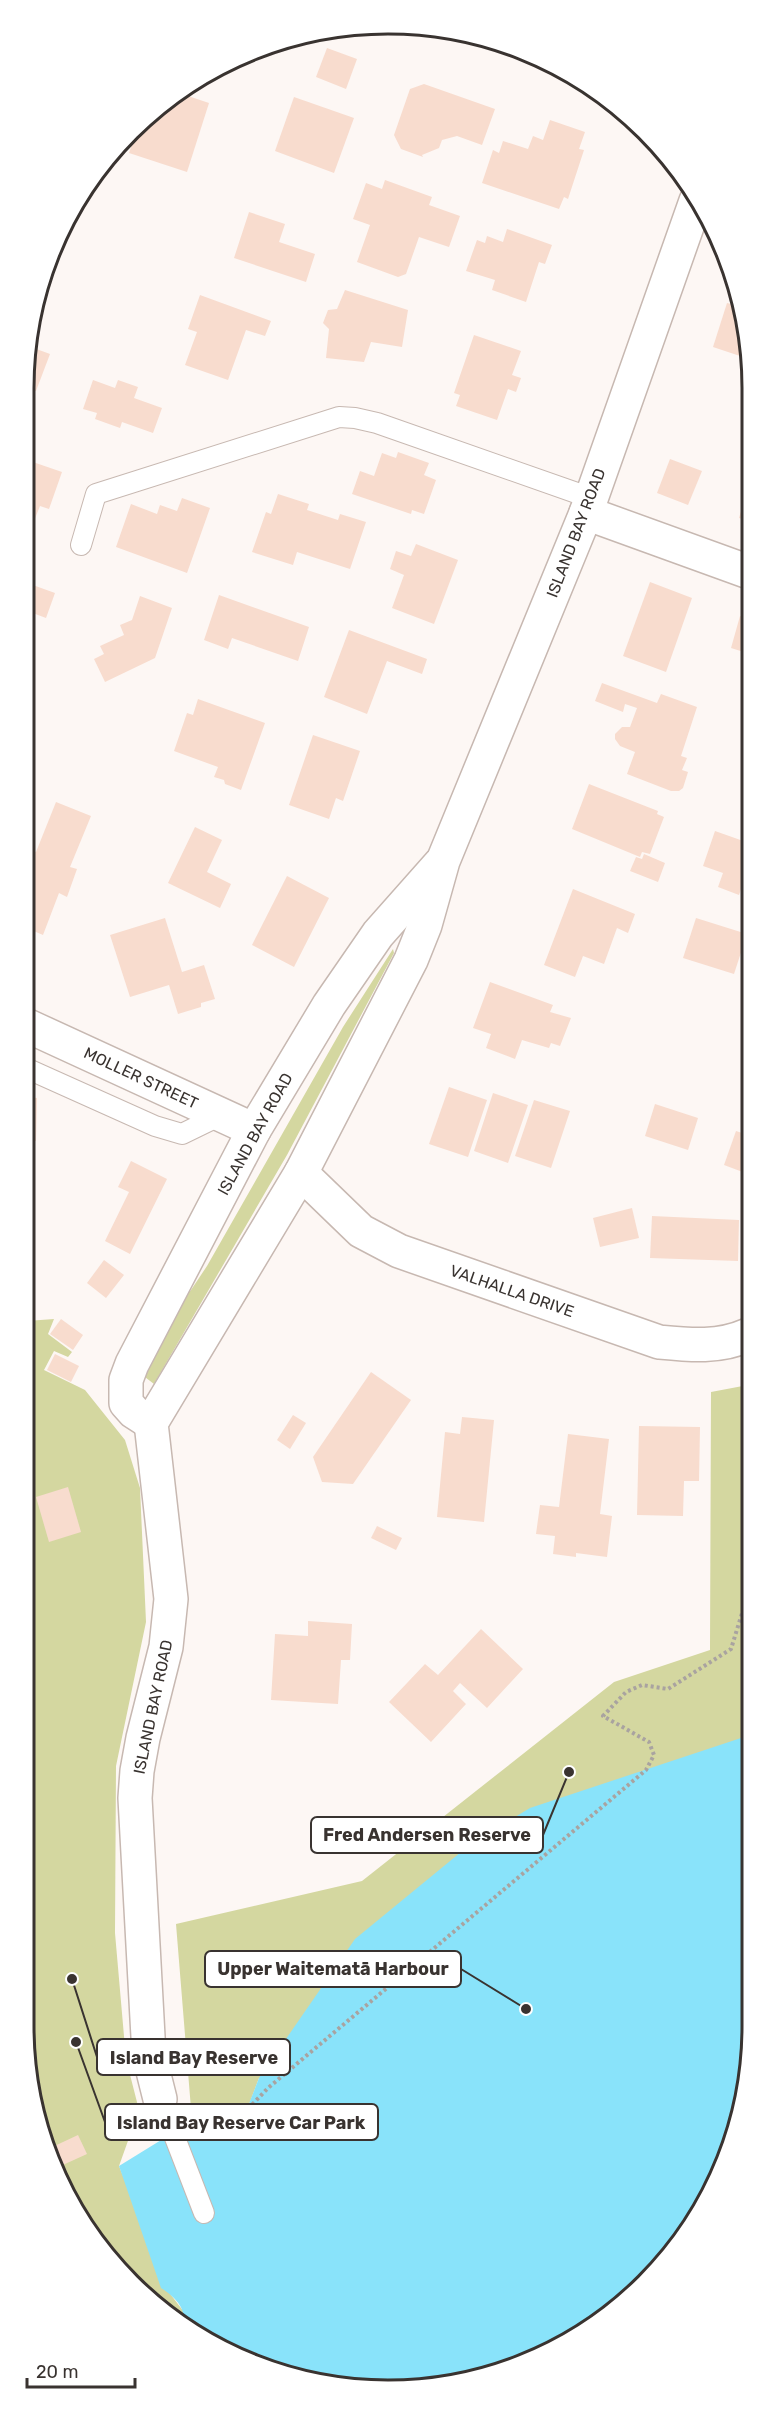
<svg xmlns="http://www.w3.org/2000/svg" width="777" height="2414" font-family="Rubik,sans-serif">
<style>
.green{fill:#d4d7a0}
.water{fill:#89e3fa}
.building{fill:#f8dcce}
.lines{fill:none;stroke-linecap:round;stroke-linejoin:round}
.service-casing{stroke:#c7b8b1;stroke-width:22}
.minor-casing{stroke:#c7b8b1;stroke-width:36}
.path{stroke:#a9a3a0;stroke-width:4;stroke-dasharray:3 3;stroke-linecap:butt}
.service{stroke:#fff;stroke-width:20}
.minor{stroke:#fff;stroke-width:33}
.labels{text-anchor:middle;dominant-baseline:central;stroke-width:4.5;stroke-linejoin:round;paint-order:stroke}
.street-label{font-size:16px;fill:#393330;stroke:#fff}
.rim{fill:none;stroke:#393330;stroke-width:3}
.leader{fill:none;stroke:#393330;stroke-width:2}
.callout-dot{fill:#393330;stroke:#fff;stroke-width:2}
.callout{fill:#fff;stroke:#393330;stroke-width:2}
.callout-label{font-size:18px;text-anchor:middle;font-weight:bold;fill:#393330}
</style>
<rect width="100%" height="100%" fill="#fdf7f4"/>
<!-- green -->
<g class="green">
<polygon points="393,949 394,953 287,1155 154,1384 141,1374 179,1303 191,1290 207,1266 343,1027"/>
<polygon points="54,1319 48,1334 72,1352 68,1357 54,1351 44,1370 85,1390 125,1440 140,1488 146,1622 116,1766 115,1933 126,2059 139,2110 119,2166 171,2295 184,2312 184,2319 115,2266 52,2165 24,2026 27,1321"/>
<polygon points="748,1385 746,2001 259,2078 245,2115 236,2112 218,2140 192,2121 176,1924 362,1881 614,1682 710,1650 711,1392"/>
</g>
<!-- water -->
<path class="water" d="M747,1736L746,2097L692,2228L610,2315L483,2377L341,2387L227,2352L184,2319C184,2305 172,2295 161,2288L119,2166L192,2121L218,2139L237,2112L245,2114L259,2078L355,1939L472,1843L530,1808Z"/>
<!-- building -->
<g class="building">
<polygon points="327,48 357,59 346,89 316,77"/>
<polygon points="424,84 495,109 482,145 457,136 442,140 439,148 422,155 423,157 401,149 394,135 410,89"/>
<polygon points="179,93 209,103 187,172 129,153 134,138"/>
<polygon points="294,97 354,118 334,173 275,151"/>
<polygon points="550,120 585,132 579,149 584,150 568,199 564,197 559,209 482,183 493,150 499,153 503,141 528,149 533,136 543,140"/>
<polygon points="385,180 432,197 429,205 460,216 449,247 419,237 406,274 398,277 357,262 370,225 353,219 366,183 382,189"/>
<polygon points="249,212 285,224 279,242 315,254 306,282 234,258"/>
<polygon points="507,229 552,245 545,264 539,262 526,302 492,290 495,280 466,271 477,240 485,243 487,236 503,242"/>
<polygon points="345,290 408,310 402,347 371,342 364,362 326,358 329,329 323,323 328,310 337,309"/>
<polygon points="200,295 271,321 265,336 246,330 228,380 185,365 197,332 188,329"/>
<polygon points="727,303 739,306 748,333 740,356 713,347"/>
<polygon points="474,335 521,351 512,375 521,378 516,392 508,389 497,420 456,406 460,395 454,393"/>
<polygon points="31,347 50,354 36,391 31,390"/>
<polygon points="93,380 115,388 118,380 138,387 134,398 162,408 153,433 122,422 120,428 95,419 97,413 83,409"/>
<polygon points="398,452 429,463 424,475 436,480 424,514 412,510 411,514 352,494 360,471 374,476 382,453 396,458"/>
<polygon points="670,459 702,471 688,505 657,493"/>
<polygon points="30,461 62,472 49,509 40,506 34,521 30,520"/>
<polygon points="749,485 750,485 749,521 739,518"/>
<polygon points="278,494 309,504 307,510 338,520 340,514 366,522 350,569 297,552 293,565 252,552 266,512 271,514"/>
<polygon points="182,498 210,508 187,573 116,547 131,504 157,514 160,505 177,511"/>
<polygon points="416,544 458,560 434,624 392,608 404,575 390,569 396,551 411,556"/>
<polygon points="650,582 692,598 666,672 623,656"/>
<polygon points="30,584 55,593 46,618 30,612"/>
<polygon points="219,595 309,627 298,661 232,638 228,649 204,640"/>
<polygon points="140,596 172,608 155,658 105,682 94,659 104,654 100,646 124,635 120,625 132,620"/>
<polygon points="740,616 749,619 747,653 731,648"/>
<polygon points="349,630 427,659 422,674 387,661 367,714 324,697"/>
<polygon points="602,683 657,703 661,694 697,707 681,756 687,758 682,770 688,772 683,788 679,791 671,791 627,774 635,752 620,746 615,739 615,734 622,727 630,727 637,708 625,704 623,712 595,701"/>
<polygon points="198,699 265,723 241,790 225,784 224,780 214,777 218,767 174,751 187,713 193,715"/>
<polygon points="313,735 360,751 343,801 336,798 329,819 289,805"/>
<polygon points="589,784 658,811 657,814 664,817 650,854 642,852 640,857 572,829"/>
<polygon points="56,802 91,816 70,867 77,869 67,897 59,893 43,935 29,929 29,863 34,851 36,852"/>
<polygon points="195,827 222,840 207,872 231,884 220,908 168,883"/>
<polygon points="715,831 749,843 749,892 741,889 739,895 718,887 723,873 703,866"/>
<polygon points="644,854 665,863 658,882 630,871 636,857 642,859"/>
<polygon points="287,876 329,898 294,967 252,945"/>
<polygon points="573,889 635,914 628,933 617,928 604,964 583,956 575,977 544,965"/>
<polygon points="165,918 182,972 204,965 215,999 201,1003 201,1007 178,1014 169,985 130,997 110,935"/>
<polygon points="696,918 747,934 734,974 683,958"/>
<polygon points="490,982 553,1005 550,1012 571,1018 560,1046 551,1043 549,1048 522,1040 515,1059 486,1048 491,1034 473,1028"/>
<polygon points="748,1070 748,1092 741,1089"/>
<polygon points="449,1087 487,1100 468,1157 429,1144"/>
<polygon points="493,1093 528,1105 508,1163 474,1151"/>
<polygon points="28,1097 37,1098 36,1141 28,1140"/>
<polygon points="534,1100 570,1111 551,1168 515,1156"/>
<polygon points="655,1104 698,1118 688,1150 645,1136"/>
<polygon points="736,1131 748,1135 748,1174 724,1165"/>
<polygon points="131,1161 167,1179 130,1254 105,1241 129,1192 118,1187"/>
<polygon points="632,1208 639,1238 600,1247 593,1218"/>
<polygon points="652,1216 739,1220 738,1261 650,1258"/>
<polygon points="104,1260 124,1275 106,1298 87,1283"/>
<polygon points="61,1319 83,1335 73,1350 50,1334"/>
<polygon points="55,1354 79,1366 71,1382 47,1370"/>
<polygon points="371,1372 411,1400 353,1484 322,1482 313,1457"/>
<polygon points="293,1415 306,1423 290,1449 277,1440"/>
<polygon points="462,1417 494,1420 484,1522 437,1517 445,1432 460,1434"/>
<polygon points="639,1426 700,1427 699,1481 684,1481 683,1516 637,1515"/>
<polygon points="568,1434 609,1439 600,1514 612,1516 607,1557 576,1553 576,1557 553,1554 555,1536 536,1534 540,1505 559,1507"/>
<polygon points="68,1487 81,1532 49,1542 36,1497"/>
<polygon points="377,1526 402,1538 396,1550 371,1538"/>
<polygon points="308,1621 352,1624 350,1660 341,1660 338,1704 271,1700 275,1634 308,1636"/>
<polygon points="481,1629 523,1669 487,1708 460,1683 453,1691 466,1704 431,1742 389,1702 425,1664 438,1675"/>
<polygon points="78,2135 87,2154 54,2169 48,2149"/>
</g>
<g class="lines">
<defs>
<g id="service">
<polyline points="81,545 96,494 339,417 355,418 377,423 591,498"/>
<polyline points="28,1069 155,1126 182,1134 221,1115"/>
<polyline points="160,2099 204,2213"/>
</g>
<g id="minor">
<polyline points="586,513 749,572"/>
<polyline points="28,1026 254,1130"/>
<path d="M301,1173L361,1231L399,1251L659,1342C690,1345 719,1348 748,1335"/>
<polyline points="151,1423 134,1412 126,1403 126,1380 132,1364 254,1130 329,1005 378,934 440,864"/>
<polyline points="160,2099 149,2055 135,1798 137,1771 143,1738 166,1647 171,1599 151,1423 301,1173 411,960 425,925 443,861 586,513 696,201"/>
</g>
</defs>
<!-- service casing -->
<use href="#service" class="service-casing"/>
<!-- minor casing -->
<use href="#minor" class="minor-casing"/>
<!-- path -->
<g class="path">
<polyline points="744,1374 747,1404"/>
<polyline points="238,2107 246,2111 268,2088 646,1770 654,1755 649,1742 603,1716 626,1692 642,1685 668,1689 731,1649 747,1597"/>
</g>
<!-- service -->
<use href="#service" class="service"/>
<!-- minor -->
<use href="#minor" class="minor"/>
</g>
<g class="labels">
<!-- street labels -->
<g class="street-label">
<text transform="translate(576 533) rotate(-69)">ISLAND BAY ROAD</text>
<text transform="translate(141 1078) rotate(25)">MOLLER STREET</text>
<text transform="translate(255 1134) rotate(-61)">ISLAND BAY ROAD</text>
<text transform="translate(512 1291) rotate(19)">VALHALLA DRIVE</text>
<text transform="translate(153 1707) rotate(-78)">ISLAND BAY ROAD</text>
</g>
</g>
<!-- crop -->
<path d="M0 0H777V2414H0ZM388 34H388A354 354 0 0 1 742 388V2026A354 354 0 0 1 388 2380H388A354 354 0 0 1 34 2026V388A354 354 0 0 1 388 34Z" fill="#fff" fill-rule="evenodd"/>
<path class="rim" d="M388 34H388A354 354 0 0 1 742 388V2026A354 354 0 0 1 388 2380H388A354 354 0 0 1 34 2026V388A354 354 0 0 1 388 34Z"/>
<!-- callouts -->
<path class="leader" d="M569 1772L543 1835M526 2009L461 1969M72 1979L97 2057M76 2042L105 2122"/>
<g class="callout-dot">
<circle cx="569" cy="1772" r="6"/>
<circle cx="526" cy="2009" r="6"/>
<circle cx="72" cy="1979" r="6"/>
<circle cx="76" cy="2042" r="6"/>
</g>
<g class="callout">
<rect x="311" y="1817" width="232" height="36" rx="6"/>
<rect x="205" y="1951" width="256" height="36" rx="6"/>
<rect x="97" y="2039" width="193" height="36" rx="6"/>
<rect x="105" y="2104" width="273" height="36" rx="6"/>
</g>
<g class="callout-label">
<text x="427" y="1841">Fred Andersen Reserve</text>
<text x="333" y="1975">Upper Waitematā Harbour</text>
<text x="194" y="2064">Island Bay Reserve</text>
<text x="241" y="2129">Island Bay Reserve Car Park</text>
</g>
<!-- scale -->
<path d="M27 2378v9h108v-9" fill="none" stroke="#393330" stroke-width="3"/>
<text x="36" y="2378" font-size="18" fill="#393330" stroke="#ffffff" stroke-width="4.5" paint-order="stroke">20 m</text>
</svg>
